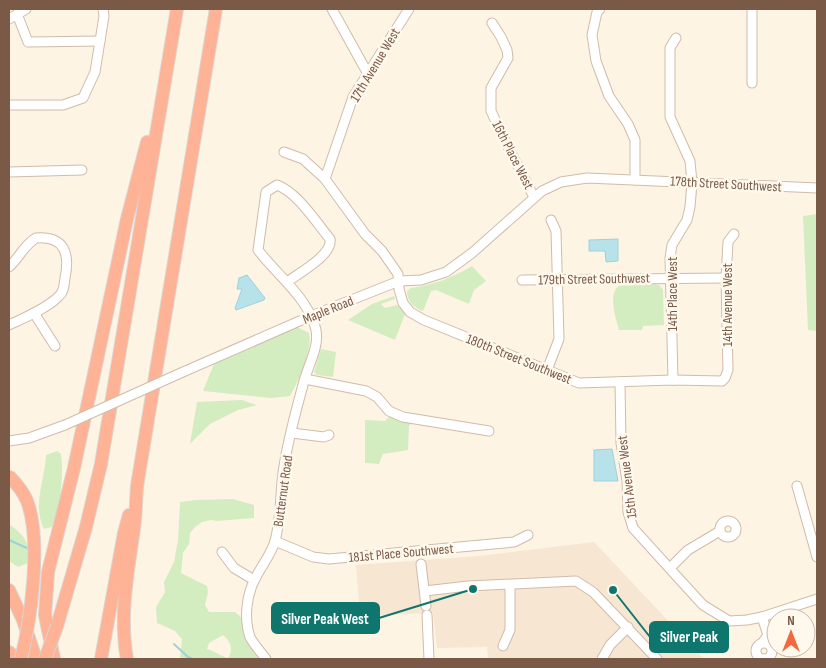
<svg xmlns="http://www.w3.org/2000/svg" width="826" height="668" font-family="'Sofia Sans Condensed',sans-serif">
<style>
.residential{fill:#f7e6d2}
.green{fill:#d3edc1;fill-rule:evenodd}
.water{fill:#b7e2ea;stroke:#9cd2dd}
.lines{fill:none;stroke-linecap:round;stroke-linejoin:round}
.stream{stroke:#9cd2dd;stroke-width:2}
.minor-casing{stroke:#d1bba9;stroke-width:11}
.highway-casing{stroke:#dcd4cf;stroke-width:14}
.minor{stroke:#fff;stroke-width:9}
.highway{stroke:#feb296;stroke-width:12}
.minor-bridge-casing{stroke:#d1bba9;stroke-width:11;stroke-linecap:butt}
.highway-bridge-casing{stroke:#dcd4cf;stroke-width:14;stroke-linecap:butt}
.minor-bridge{stroke:#fff;stroke-width:9}
.highway-bridge{stroke:#feb296;stroke-width:12}
.labels{text-anchor:middle;dominant-baseline:central;stroke-width:5;stroke-linejoin:round;paint-order:stroke}
.street-label{font-size:14px;fill:#7a5947;stroke:#fff8ed}
.leader{fill:none;stroke:#0f766e;stroke-width:2}
.callout-dot{fill:#0f766e;stroke:#fff8ed;stroke-width:2}
.callout{fill:#0f766e;stroke:#0f766e;stroke-width:2}
.callout-label{font-size:15px;text-anchor:middle;font-weight:bold;fill:#fff}
</style>
<rect width="100%" height="100%" fill="#fef4e4"/>
<!-- residential -->
<polygon class="residential" points="594,542 704,659 488,659 487,647 437,648 433,613 360,616 356,565 479,556"/>
<!-- green -->
<g class="green">
<polygon points="817,214 817,331 808,330 803,216"/>
<path d="M472,266L486,281L474,290L469,304L436,290L431,291L423,311C414,308 407,301 407,291L411,288C435,284 450,279 472,266Z"/>
<path d="M654,284L659,285L663,290L664,325L643,326L642,330H619C616,318 607,293 620,285Z"/>
<polygon points="394,296 395,299 381,304 385,308 397,305 405,314 395,340 348,320 372,304"/>
<path d="M297,327L309,333C313,349 298,382 290,396L271,398L203,391L214,364Z"/>
<polygon points="321,349 336,352 333,377 317,375 314,372"/>
<polygon points="242,400 257,405 238,410 210,424 190,444 197,402"/>
<polygon points="390,416 412,422 409,426 408,450 383,454 379,464 365,463 365,420 385,421"/>
<path d="M57,451L61,454C64,478 60,505 52,527L44,529C32,505 45,480 46,455Z"/>
<path d="M233,499L254,505V518L217,521L211,520L202,522L195,527L190,533L189,544L183,553L181,573L207,586L208,593L205,605L209,612H235L243,619C244,636 249,646 259,659H180L182,639L175,631L157,623L156,607L165,592L164,582L174,562L178,540L180,502L196,500ZM223,635C230,641 234,649 228,658C220,656 215,651 207,649L209,643Z"/>
<path d="M9,524C25,536 30,542 28,563L18,567L9,561Z"/>
</g>
<!-- water -->
<g class="water">
<polygon points="618,239 618,261 606,262 605,251 589,251 589,240"/>
<polygon points="247,275 265,298 264,300 236,310 235,308 242,289 237,289 239,278"/>
<polygon points="612,449 618,481 594,481 594,450"/>
</g>
<g class="lines">
<!-- stream -->
<g class="stream">
<polyline points="9,540 29,549"/>
<polyline points="174,644 188,657 193,659"/>
</g>
<defs>
<g id="minor">
<polyline points="332,9 368,74"/>
<polyline points="409,9 353,97 325,179 365,234 382,251 398,274 399,289 403,303 410,312 424,320 579,383 673,380 722,381 725,378 728,370 726,278 728,242 734,234"/>
<polyline points="600,9 597,12 592,35 596,61 609,96 628,124 635,140 635,180"/>
<polyline points="752,9 752,83"/>
<polyline points="17,14 28,42 100,41"/>
<polyline points="9,19 26,9"/>
<polyline points="492,23 501,37 507,50 508,58 491,88 491,111 506,143 534,197"/>
<polyline points="9,105 63,105 83,98 95,72 104,16 103,9"/>
<polyline points="284,152 303,159 325,179"/>
<polyline points="9,172 82,170"/>
<path d="M9,267C19,258 24,245 36,238C65,236 70,254 65,278C64,285 64,292 59,296C48,308 24,318 9,325"/>
<polyline points="522,280 726,278"/>
<polyline points="34,313 55,346"/>
<polyline points="547,370 559,339 556,231 551,220"/>
<polyline points="183,372 311,316 399,281 421,280 446,272 472,253 542,191 561,182 587,178 817,188"/>
<polyline points="305,379 366,391 377,397 389,411 403,417 489,431"/>
<polyline points="673,380 670,258 672,245 687,220 690,207 692,183 690,161 670,117 670,48 676,38"/>
<polyline points="620,382 621,443 627,481 628,512 633,528 681,581 703,605 729,621 747,620 762,617 817,599"/>
<polyline points="292,433 324,437 329,435"/>
<polyline points="9,441 29,438 65,425"/>
<polyline points="797,486 817,557"/>
<circle cx="728" cy="529" r="8"/>
<polyline points="275,541 313,557 329,559 514,542 528,535"/>
<polyline points="222,552 234,568 254,580"/>
<polyline points="421,564 426,606"/>
<polyline points="670,568 688,550 720,531"/>
<polyline points="425,591 468,586 576,581 593,592 657,659"/>
<polyline points="427,615 429,659"/>
<polyline points="762,617 768,635 763,642"/>
<circle cx="764" cy="651" r="8"/>
<polyline points="503,646 510,630 510,585"/>
<path d="M266,659C261,652 254,645 250,637C244,619 246,596 255,579C261,566 271,555 275,541C281,519 280,496 283,473C287,442 296,411 304,381C309,363 321,344 315,326C305,295 277,275 258,250L266,192L277,185C297,192 316,222 330,239C333,255 299,273 287,282"/>
<polyline points="602,659 610,645 628,627"/>
</g>
<g id="highway">
<polyline points="9,590 23,620 36,659"/>
<polyline points="57,626 86,527 101,464 177,9"/>
<polyline points="9,652 17,659"/>
<polyline points="54,659 45,615 48,572 74,468 127,219 147,142"/>
<polyline points="101,659 124,533 129,515"/>
<path d="M127,659C119,615 128,572 134,528C136,514 136,500 137,486L216,9"/>
</g>
</defs>
<!-- minor casing -->
<use href="#minor" class="minor-casing"/>
<!-- highway casing -->
<use href="#highway" class="highway-casing"/>
<!-- minor -->
<use href="#minor" class="minor"/>
<!-- highway -->
<use href="#highway" class="highway"/>
<defs>
<polyline id="minor-bridge" points="65,425 183,372"/>
<g id="highway-bridge">
<path d="M9,476C16,483 23,491 27,501C42,540 31,619 21,659"/>
<polyline points="45,659 57,626"/>
</g>
</defs>
<!-- minor-bridge casing -->
<use href="#minor-bridge" class="minor-bridge-casing"/>
<!-- highway-bridge casing -->
<use href="#highway-bridge" class="highway-bridge-casing"/>
<!-- minor-bridge -->
<use href="#minor-bridge" class="minor-bridge"/>
<!-- highway-bridge -->
<use href="#highway-bridge" class="highway-bridge"/>
</g>
<g class="labels">
<!-- street labels -->
<g class="street-label">
<text transform="translate(375 65) rotate(-59)">17th Avenue West</text>
<text transform="translate(513 155) rotate(63)">16th Place West</text>
<text transform="translate(726 184) rotate(3)">178th Street Southwest</text>
<text transform="translate(594 279) rotate(-1)">179th Street Southwest</text>
<text transform="translate(672 294) rotate(-90)">14th Place West</text>
<text transform="translate(727 305) rotate(-90)">14th Avenue West</text>
<text transform="translate(328 310) rotate(-22)">Maple Road</text>
<text transform="translate(519 359) rotate(22)">180th Street Southwest</text>
<text transform="translate(627 477) rotate(-97)">15th Avenue West</text>
<text transform="translate(283 491) rotate(-82)">Butternut Road</text>
<text transform="translate(401 553) rotate(-5)">181st Place Southwest</text>
</g>
</g>
<!-- callouts -->
<path class="leader" d="M473 589L379 618M613 590L650 637"/>
<g class="callout-dot">
<circle cx="473" cy="589" r="5"/>
<circle cx="613" cy="590" r="5"/>
</g>
<g class="callout">
<rect x="272" y="603" width="107" height="30" rx="5"/>
<rect x="650" y="622" width="78" height="30" rx="5"/>
</g>
<g class="callout-label">
<text x="325" y="624">Silver Peak West</text>
<text x="689" y="642">Silver Peak</text>
</g>
<!-- border -->
<rect width="826" height="668" fill="none" stroke="#7a5947" stroke-width="20"/>
<!-- north arrow -->
<g transform="translate(791 633)"><circle r="24" fill="#fff8ed" stroke="#cab8ab"/>
<path d="M0-4L9 19L0 12L-9 19Z" fill="#f3683e"/>
<text y="-8" font-size="14" font-weight="bold" text-anchor="middle" fill="#7a5947">N</text>
</g>
</svg>
